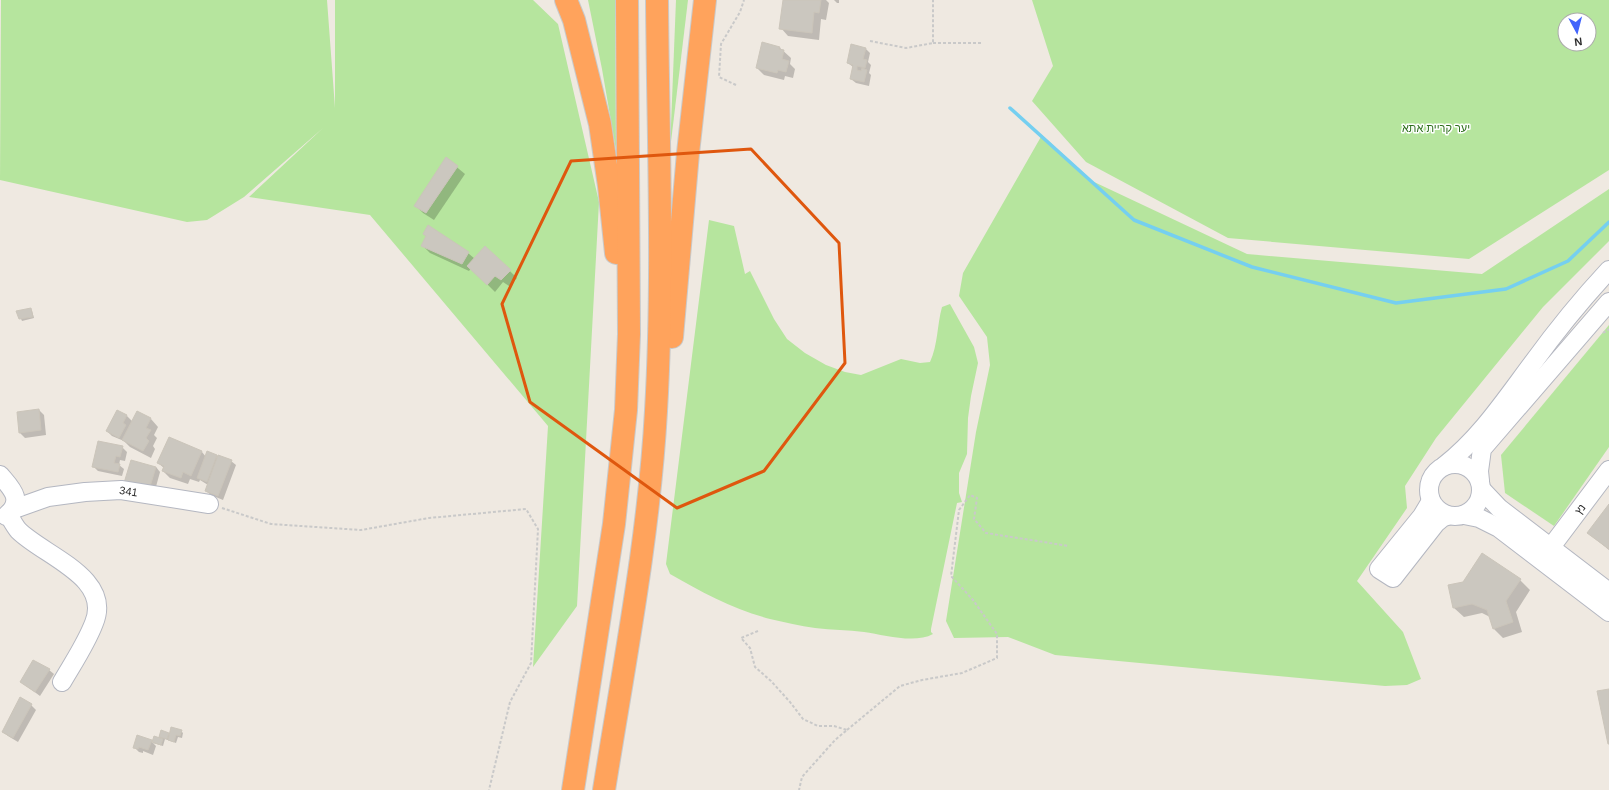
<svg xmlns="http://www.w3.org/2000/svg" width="1609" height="790" font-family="Helvetica,Heebo,sans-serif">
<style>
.green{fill:#b6e59e;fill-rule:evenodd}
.shadow{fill:#0003}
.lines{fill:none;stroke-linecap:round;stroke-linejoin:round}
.stream{stroke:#75cff0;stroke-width:3.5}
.building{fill:#cbc7bf;stroke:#cbc5ba}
.minor-casing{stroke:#b4b7c1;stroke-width:20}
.highway-casing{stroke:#c9c9c9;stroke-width:24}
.path{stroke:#c9c9c9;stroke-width:2;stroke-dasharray:3 2;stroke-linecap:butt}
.minor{stroke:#fff;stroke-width:18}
.highway{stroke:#ffa35c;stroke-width:22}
.marked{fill:none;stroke:#df570e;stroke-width:3;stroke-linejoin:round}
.labels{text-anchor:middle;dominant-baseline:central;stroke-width:3;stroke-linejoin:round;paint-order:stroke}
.park-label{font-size:11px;fill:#2c6e1b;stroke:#fff}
.street-label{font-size:11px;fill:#2e2e2e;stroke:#fff}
</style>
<rect width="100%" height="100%" fill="#efe9e1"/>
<!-- green -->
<g class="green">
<polygon points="1,0 327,0 335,108 335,0 533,0 558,24 599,202 577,606 533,667 548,426 370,215 249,197 323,128 244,197 207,220 187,222 0,180"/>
<polygon points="588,0 615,0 616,150 602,69"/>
<polygon points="676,0 688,0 670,150"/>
<path d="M1032,0H1609V170L1469,259L1228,238L1086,162L1032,101L1053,66ZM1565,20H1589V44H1565Z"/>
<polygon points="1042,135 1092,181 1247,254 1482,274 1609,189 1609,241 1543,307 1436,438 1405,486 1407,508 1357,581 1403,632 1421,679 1407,685 1385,686 1055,655 1008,637 954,638 946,621 976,432 990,365 987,337 959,296 963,273"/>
<path d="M709,220L734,226L745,274L750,271L774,319L787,339L805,353L826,365L845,372L861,375L901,359L920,363L930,362C938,345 937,325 942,307L950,304L974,347L978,363L971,396L968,418L967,454L959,473V493L962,502L957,503L931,629V632L933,634C915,644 884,635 864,632C848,630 832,630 815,628C800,626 785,622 770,619C735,610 701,592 670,574L666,564Z"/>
<polygon points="1609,325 1609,447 1554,526 1505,493 1501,455"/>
</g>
<!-- shadow -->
<g class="shadow">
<polygon points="784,0 826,0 829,3 826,20 821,19 819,40 788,36 781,28"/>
<polygon points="834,0 839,0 839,3 837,3"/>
<polygon points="779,47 791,58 790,64 795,69 793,78 785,76 784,80 764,75 757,68"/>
<polygon points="865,48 870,53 868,62 871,65 869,73 871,75 869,86 856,83 851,79 853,67 848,63"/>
<polygon points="447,159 465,174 434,220 423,213 415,205"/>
<polygon points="423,246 468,253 475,259 485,247 517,278 509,286 503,282 495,292 471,268 469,271 430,253"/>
<polygon points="30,309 32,311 34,318 22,321 18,312"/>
<polygon points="39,410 44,415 46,435 25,438 20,433 18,413"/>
<polygon points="117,411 127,416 133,422 138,412 151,419 158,427 154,435 157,438 153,446 155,449 151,458 130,447 124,441 112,436 107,431"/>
<polygon points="170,438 202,452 206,457 208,453 218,458 231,461 236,465 223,500 211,495 206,491 208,485 200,480 199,482 190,479 188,484 170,478 163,471 164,468 158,463"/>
<polygon points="122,447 127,452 125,461 120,460 119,465 124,469 122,476 98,471 93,466"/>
<polygon points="156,467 160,472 154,494 130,487"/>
<polygon points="1609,505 1609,550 1588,533"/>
<polygon points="1482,555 1520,580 1530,590 1516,612 1522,632 1503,638 1493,628 1490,617 1482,613 1464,617 1454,608 1463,583"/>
<polygon points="49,670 54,674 40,696 21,682"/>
<polygon points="31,705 36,710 18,742 8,736 3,732"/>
<polygon points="161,731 170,735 181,731 183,733 182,738 178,737 176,743 165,739 163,746 153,743 156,746 153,755 143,751 143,753 139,752 134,747 151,741 153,743 155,737 159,738"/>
</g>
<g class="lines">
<!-- stream -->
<polyline class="stream" points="1010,108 1134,220 1252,267 1396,303 1506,289 1568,261 1609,222"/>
</g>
<!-- building -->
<g class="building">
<polygon points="783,0 821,0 819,13 814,12 812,33 779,29"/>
<polygon points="762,42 780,47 779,49 784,50 782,59 789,61 786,72 778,70 777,73 756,68"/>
<polygon points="851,44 866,48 863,59 867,60 865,68 857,66 857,70 861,71 862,68 867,70 864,82 850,79 853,65 847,63"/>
<polygon points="446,157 458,166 426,213 414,206"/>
<polygon points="428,225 469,252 462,264 421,246 426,236 423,234"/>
<polygon points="485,246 511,270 501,280 495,276 487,285 467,266"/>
<polygon points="31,308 33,317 19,319 16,311"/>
<polygon points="39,409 41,430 19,433 17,412"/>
<polygon points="117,410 127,415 123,423 126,425 119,438 106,431"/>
<polygon points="137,411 151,418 146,428 151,430 146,438 149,441 143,451 122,440"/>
<polygon points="169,437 202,451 191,476 183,472 181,478 162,471 164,466 157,463"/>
<polygon points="98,441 123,446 120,457 116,456 114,463 120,464 118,472 92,467"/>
<polygon points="207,451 217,455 207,482 197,478"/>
<polygon points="218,455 232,460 218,496 205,491"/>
<polygon points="131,460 156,467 149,490 124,483"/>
<polygon points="1609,504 1609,549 1587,533"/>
<polygon points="1482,553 1521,579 1506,601 1513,622 1493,629 1487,610 1472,604 1453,608 1448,585 1463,582"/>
<polygon points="33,660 50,669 35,692 20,682"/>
<polygon points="1609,689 1609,744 1608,744 1597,691"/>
<polygon points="20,697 32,704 13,738 2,732"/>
<polygon points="171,727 182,730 180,736 176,735 174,742 168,740"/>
<polygon points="161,730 169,733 167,739 159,737"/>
<polygon points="137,735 152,740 148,750 139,747 138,749 133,748"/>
<polygon points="154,736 163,739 161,745 152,742"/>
</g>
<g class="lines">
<defs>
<g id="minor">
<circle cx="1455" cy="490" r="26"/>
<path d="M1444,466C1480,438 1505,400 1532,364C1556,331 1581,300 1609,270"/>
<path d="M0,475C11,488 25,500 6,516"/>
<polyline points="1480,481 1479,471 1482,449 1609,302"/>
<polyline points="1481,489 1499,508 1609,592"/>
<polyline points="1431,501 1422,516 1379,569 1393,578 1436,523 1442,518 1447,516"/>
<path id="s1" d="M10,512L17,508L48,497L85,492L121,490L209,504"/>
<path d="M8,514C11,519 14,525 18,530C42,555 113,577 94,623C86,644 73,663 62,682"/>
<polyline points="1464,515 1479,518 1499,528 1609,612"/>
<polyline points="1551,547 1609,470"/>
</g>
<g id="highway">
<polyline points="566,0 574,20 600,124 609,186 616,253"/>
<polyline points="672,337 688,153 705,0"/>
<polyline points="573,790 614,524 626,410 629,334 627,0"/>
<path d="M604,790C624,664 649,538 656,411C664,274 658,137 657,0"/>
</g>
</defs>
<!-- minor casing -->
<use href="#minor" class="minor-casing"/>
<!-- highway casing -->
<use href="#highway" class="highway-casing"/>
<!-- path -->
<g class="path">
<polyline points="870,41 906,48 933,43 933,0"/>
<polyline points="933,43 983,43"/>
<polyline points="736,85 719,77 721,44 740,12 744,0"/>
<polyline points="1603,333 1609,329"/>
<polyline points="222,508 271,524 361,530 429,518 526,509 538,529 531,663 510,702 489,790"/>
<polyline points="758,631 741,638 750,648 755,667 771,681 790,702 803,719 818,726 834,726 847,730 835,740 802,777 799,790"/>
<polyline points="847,730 900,686 922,680 962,673 997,658 997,634 973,600 951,576 959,510 970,495 977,498 974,519 986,533 1069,546"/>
</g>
<!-- minor -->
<use href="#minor" class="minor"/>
<!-- highway -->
<use href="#highway" class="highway"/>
</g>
<!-- marked area -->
<path class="marked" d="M751,149L839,243L845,363L764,471L677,508L530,402L502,304L571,161Z"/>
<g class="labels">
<!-- park labels -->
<g class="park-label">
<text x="1436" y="128">יער קריית אתא</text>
</g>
<!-- street labels -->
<g class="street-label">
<text stroke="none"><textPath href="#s1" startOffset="122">341</textPath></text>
<text transform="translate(1580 509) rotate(-53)">נץ</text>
</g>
</g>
<!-- north arrow -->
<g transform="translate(1577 32) rotate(173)"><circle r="19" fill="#ffffff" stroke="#ababab"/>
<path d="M0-3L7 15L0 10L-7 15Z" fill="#4264fb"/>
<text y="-6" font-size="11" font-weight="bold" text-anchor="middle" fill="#2e2e2e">N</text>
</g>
</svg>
